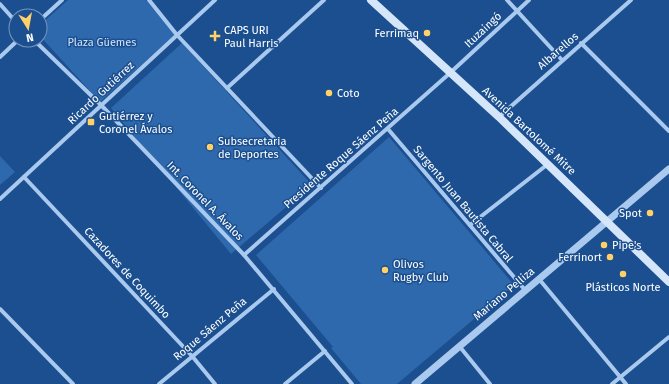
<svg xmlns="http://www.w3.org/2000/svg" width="669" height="384" font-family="'Fira Sans',sans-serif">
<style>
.green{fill:#2e69ad}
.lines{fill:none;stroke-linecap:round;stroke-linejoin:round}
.minor{stroke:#a9c9ee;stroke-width:4}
.tertiary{stroke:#a9c9ee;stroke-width:7}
.secondary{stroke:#d6e6fa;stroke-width:8}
.poi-dot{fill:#ffd166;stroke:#1b4f8f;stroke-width:1.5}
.labels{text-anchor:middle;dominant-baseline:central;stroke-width:3;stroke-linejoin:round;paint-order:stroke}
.poi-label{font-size:11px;fill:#fff;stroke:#1b4f8f;text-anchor:start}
.street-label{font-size:11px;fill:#fff;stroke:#1b4f8f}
.park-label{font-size:11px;fill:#cfe3fa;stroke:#1b4f8f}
</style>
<rect width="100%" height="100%" fill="#1b4f8f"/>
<!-- green -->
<g class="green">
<polygon points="68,0 146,0 176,34 100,102 40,36 40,25"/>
<polygon points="182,43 312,185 231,254 111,108"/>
<polygon points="389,137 514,285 397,384 361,384 331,348 333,347 256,255"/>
<polygon points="0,156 15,172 0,185"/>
</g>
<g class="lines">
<!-- minor -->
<g class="minor">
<polyline points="149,0 177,35 321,188"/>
<polyline points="507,0 562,60"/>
<polyline points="0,4 16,22"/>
<polyline points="40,20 62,0"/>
<polyline points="34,40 101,105 244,255 352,384"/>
<polyline points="581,43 669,131"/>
<polyline points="0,57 18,40"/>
<polyline points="227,88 324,0"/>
<polyline points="499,117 631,0"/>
<polyline points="388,129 525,290"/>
<polyline points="24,177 192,356 215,384"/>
<polyline points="0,199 215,0"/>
<polyline points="470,225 548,164"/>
<polyline points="244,255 450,73 529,0"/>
<polyline points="539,279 626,384"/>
<polyline points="0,309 73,384"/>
<polyline points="460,347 490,384"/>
<polyline points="159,384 274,289"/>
<polyline points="285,384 325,351"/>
<polyline points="612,384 669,337"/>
</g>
<!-- tertiary -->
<polyline class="tertiary" points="415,384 669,169"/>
<!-- secondary -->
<polyline class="secondary" points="371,0 499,117 669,282"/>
</g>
<!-- markers -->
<g class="poi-dot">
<circle cx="427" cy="33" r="4"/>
<path d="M213 30h4v4h4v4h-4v4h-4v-4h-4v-4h4z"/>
<circle cx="329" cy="93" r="4"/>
<rect x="87" y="118" width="8" height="8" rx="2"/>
<circle cx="210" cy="147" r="4"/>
<circle cx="650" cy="213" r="4"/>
<circle cx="604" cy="245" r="4"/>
<circle cx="610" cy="257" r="4"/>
<circle cx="385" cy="270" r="4"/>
<circle cx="623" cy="274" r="4"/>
</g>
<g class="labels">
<!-- poi labels -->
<g class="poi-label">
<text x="224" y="30">CAPS URI<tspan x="224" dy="13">Paul Harris</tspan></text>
<text x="419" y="33" text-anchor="end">Ferrimaq</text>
<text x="337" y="93">Coto</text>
<text x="99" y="116">Gutiérrez y<tspan x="99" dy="13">Coronel Ávalos</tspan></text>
<text x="218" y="141">Subsecretaria<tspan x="218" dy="13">de Deportes</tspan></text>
<text x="642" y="213" text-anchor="end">Spot</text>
<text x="612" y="245">Pipe's</text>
<text x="602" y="257" text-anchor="end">Ferrinort</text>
<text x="393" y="264">Olivos<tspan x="393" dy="13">Rugby Club</tspan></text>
<text x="623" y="287" text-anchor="middle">Plásticos Norte</text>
</g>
<!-- street labels -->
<g class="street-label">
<text transform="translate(483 30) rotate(-43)">Ituzaingó</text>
<text transform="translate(558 51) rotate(-41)">Albarellos</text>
<text transform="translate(101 93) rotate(-43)">Ricardo Gutiérrez</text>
<text transform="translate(529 131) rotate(43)">Avenida Bartolomé Mitre</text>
<text transform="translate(341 158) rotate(-41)">Presidente Roque Sáenz Peña</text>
<text transform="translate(205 201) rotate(46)">Int. Coronel A. Ávalos</text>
<text transform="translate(463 204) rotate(50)">Sargento Juan Bautista Cabral</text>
<text transform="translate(127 273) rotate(47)">Cazadores de Coquimbo</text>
<text transform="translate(504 294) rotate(-40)">Mariano Pelliza</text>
<text transform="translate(210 329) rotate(-40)">Roque Sáenz Peña</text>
</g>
<!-- park labels -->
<g class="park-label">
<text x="102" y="42">Plaza Güemes</text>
</g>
</g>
<!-- north arrow -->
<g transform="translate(28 28) rotate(169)"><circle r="19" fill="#1b4f8f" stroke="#7695bc"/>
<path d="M0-3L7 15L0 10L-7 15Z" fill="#ffd166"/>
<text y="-6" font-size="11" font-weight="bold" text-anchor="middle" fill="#ffffff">N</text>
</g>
</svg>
